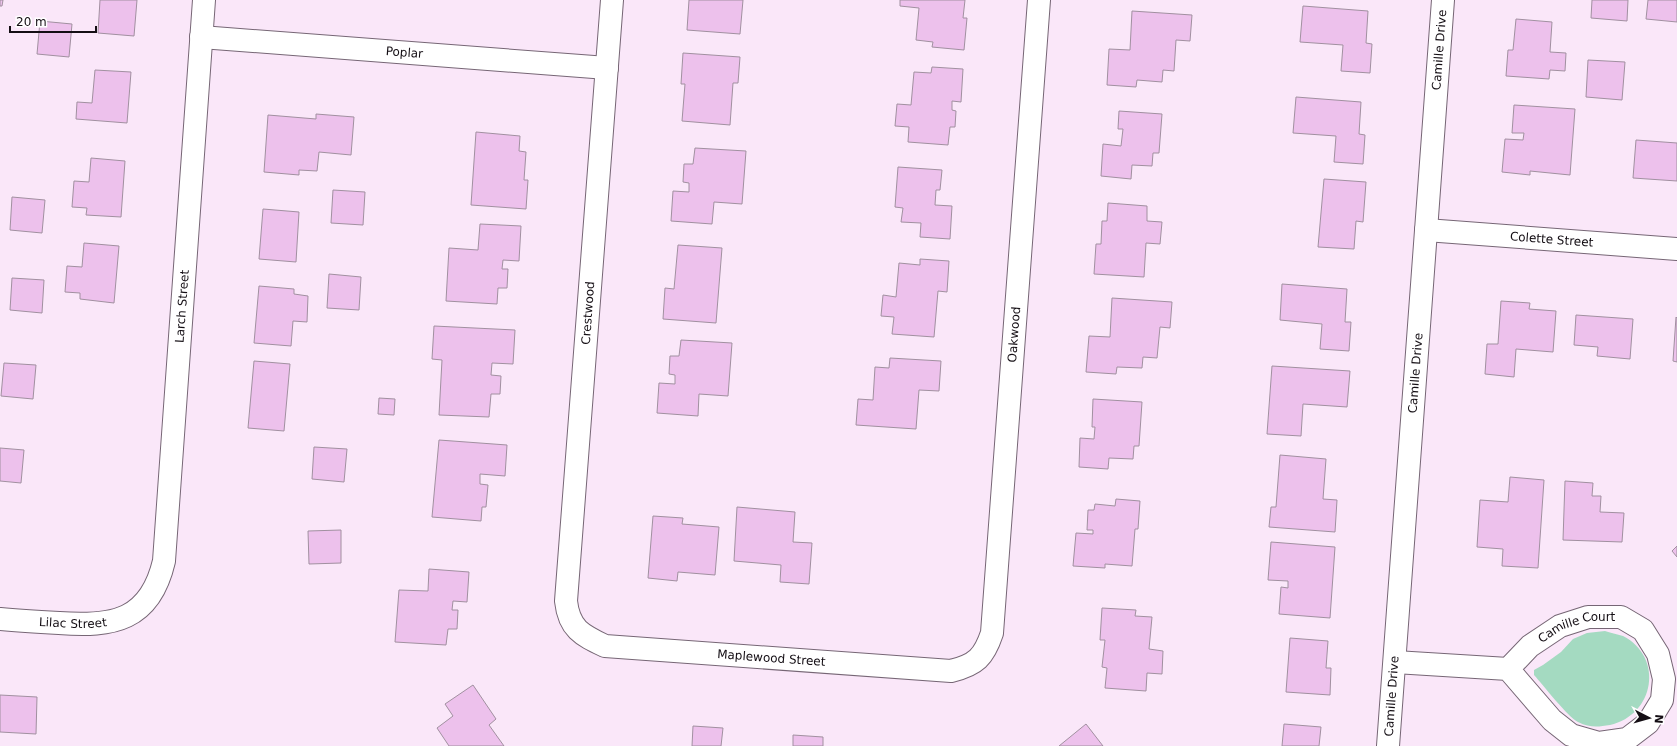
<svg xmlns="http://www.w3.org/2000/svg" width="1677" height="746" font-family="'DejaVu Sans',sans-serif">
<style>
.green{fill:#a4dac1}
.building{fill:#edc1ec;stroke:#a190a0}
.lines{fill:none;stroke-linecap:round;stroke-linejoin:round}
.minor-casing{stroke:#766675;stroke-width:24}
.minor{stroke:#fff;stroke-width:22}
.labels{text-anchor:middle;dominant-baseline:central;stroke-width:3.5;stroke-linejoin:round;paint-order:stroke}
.street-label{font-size:12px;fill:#140e14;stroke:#fff}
</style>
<rect width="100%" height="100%" fill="#fae7f9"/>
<!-- green -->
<path class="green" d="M1605,631C1610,633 1617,634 1623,636C1664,657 1655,715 1610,725C1598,727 1590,728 1578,722C1568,717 1543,685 1534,675V670L1543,665L1561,652L1573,639L1587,633Z"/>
<!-- building -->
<g class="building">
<polygon points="0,0 3,0 2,6 0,6"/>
<polygon points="100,0 137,0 134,36 98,33"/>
<polygon points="689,0 743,0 740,34 687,30"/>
<polygon points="900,0 965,0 963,18 967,18 964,50 932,47 933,42 916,40 919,8 900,6"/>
<polygon points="1592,0 1628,0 1627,21 1591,18"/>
<polygon points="1648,0 1677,0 1677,22 1646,19"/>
<polygon points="1303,6 1368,11 1366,43 1372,44 1370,73 1341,71 1343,45 1300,42"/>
<polygon points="1132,11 1192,15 1190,41 1176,40 1174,71 1163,70 1162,82 1137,80 1136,87 1107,85 1109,49 1130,50"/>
<polygon points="1516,19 1552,22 1550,52 1566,53 1565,71 1550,70 1549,79 1506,76 1508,50 1513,50"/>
<polygon points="40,21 72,24 69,57 37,54"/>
<polygon points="683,53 740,57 738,83 733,83 730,125 682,121 685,84 681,84"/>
<polygon points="1588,60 1625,62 1622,100 1586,97"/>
<polygon points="932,67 963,69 961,102 952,101 952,110 956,111 955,127 950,127 948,145 908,142 909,127 895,126 897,104 911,105 914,72 931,73"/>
<polygon points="95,70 131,72 127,123 76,119 77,102 92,103"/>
<polygon points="1296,97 1361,102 1359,134 1365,135 1363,164 1334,162 1336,136 1293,133"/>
<polygon points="1514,105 1575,109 1570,175 1530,171 1530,175 1502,172 1505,139 1523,140 1524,133 1512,133"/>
<polygon points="1119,111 1162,114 1159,153 1153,153 1152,166 1132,165 1131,179 1101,176 1103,144 1121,146 1123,129 1118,129"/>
<polygon points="316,114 354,117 351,155 319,152 317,171 299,170 299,175 264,172 268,115 316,119"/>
<polygon points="476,132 520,136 519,151 526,152 524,180 528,180 526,209 471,205"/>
<polygon points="1636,140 1677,143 1677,181 1633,178"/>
<polygon points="695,148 746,151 742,204 714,202 712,224 671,221 673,191 689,192 689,183 683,182 684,164 693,164"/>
<polygon points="91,158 125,161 121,217 86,215 87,208 72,207 74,181 89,182"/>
<polygon points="898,167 942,170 940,190 936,190 935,205 952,206 950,239 920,237 921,223 901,222 903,208 895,207"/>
<polygon points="1324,179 1366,182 1363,222 1356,221 1354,249 1318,247"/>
<polygon points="333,190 365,192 363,225 331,223"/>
<polygon points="12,197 45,200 42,233 10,230"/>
<polygon points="1108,203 1147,206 1147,221 1162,222 1160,244 1146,243 1144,277 1094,274 1096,244 1101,244 1102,221 1107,221"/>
<polygon points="263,209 299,212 296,262 259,259"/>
<polygon points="480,224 521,226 519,261 503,260 502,269 508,269 507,288 498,288 497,304 446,301 449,248 478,250"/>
<polygon points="84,243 119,246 114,303 80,299 80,293 65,292 67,266 82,267"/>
<polygon points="678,245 722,248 716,323 663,319 665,288 674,289"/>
<polygon points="920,259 949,261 947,292 938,291 934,337 892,334 894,317 881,316 883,295 896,297 899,263 920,265"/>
<polygon points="329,274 361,277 359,310 327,308"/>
<polygon points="12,278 44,280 42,313 10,310"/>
<polygon points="1282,284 1347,289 1345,322 1351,322 1349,351 1320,349 1322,324 1280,320"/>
<polygon points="259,286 294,289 294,294 308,296 307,322 293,321 291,346 254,343"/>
<polygon points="1112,298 1172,302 1170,328 1160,327 1157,358 1143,357 1142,368 1117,367 1116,374 1086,372 1089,336 1110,337"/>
<polygon points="1501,301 1530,303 1529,309 1556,311 1553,352 1516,349 1514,377 1485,374 1487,344 1498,344"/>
<polygon points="1576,315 1633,319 1630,359 1597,356 1598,347 1574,345"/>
<polygon points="1676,317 1677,318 1677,362 1673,361"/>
<polygon points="434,326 515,330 513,364 492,363 491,375 501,376 500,394 491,394 489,417 439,415 442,360 432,359"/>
<polygon points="681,340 732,343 728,396 699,394 698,416 657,413 659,383 675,384 675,375 669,374 670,356 679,356"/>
<polygon points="890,358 941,361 939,391 919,390 916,429 856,425 858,399 873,400 875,367 889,368"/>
<polygon points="254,361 290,364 284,431 248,428"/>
<polygon points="4,363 36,365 33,399 1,396"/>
<polygon points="1272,366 1350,371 1347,407 1303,404 1301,436 1267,434"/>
<polygon points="379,398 395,399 394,415 378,414"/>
<polygon points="1093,399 1142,402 1139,446 1134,446 1133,459 1109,458 1108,469 1079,467 1080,438 1094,439 1095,427 1092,427"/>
<polygon points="439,440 507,445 505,476 480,474 480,484 488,485 486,507 482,507 481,521 432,517"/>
<polygon points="314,447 347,449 344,482 312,479"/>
<polygon points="0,448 24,450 21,483 0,481"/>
<polygon points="1280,455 1326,459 1323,499 1337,500 1335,532 1269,527 1271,507 1276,507"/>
<polygon points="1510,477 1544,480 1538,568 1502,566 1503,549 1477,547 1480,500 1508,502"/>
<polygon points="1565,481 1593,483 1592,496 1601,496 1600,512 1624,513 1622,542 1563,540"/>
<polygon points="1116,499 1140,501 1138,529 1135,529 1132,566 1105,564 1105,568 1073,566 1076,533 1093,534 1093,530 1087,530 1088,510 1094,510 1095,504 1115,506"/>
<polygon points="737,507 795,512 793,542 812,543 809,584 780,582 781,565 734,561"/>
<polygon points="653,516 683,518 682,524 719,527 715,575 678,572 677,581 648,578"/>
<polygon points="341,530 341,563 309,564 308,531"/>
<polygon points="1271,542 1335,547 1330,618 1279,614 1281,587 1288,588 1288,581 1268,580"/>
<polygon points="1677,546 1677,557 1672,551"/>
<polygon points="429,569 469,572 467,602 453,601 452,610 458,610 457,629 448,629 446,645 395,642 399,590 428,591"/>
<polygon points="1102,608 1136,610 1135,616 1152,617 1149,649 1163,651 1162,674 1147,673 1146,691 1105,688 1107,668 1102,667 1105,640 1100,640"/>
<polygon points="1290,638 1328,641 1326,668 1331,668 1330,695 1286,692"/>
<polygon points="473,685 496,719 489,725 504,746 449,746 437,728 453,716 445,704"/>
<polygon points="0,695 37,697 36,734 0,732"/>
<polygon points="1086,724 1103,746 1059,746"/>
<polygon points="1284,724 1321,727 1319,746 1282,746"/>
<polygon points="693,726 723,728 721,746 692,746"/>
<polygon points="793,735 823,737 823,746 793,746"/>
</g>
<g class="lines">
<defs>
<g id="minor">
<path id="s1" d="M612,0L566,601C569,629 582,635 605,646L951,671C976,665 984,657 992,633L1039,0"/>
<path id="s2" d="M201,37L607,68"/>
<path id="s3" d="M1426,230L1677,249"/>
<path id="s4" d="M0,619C20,621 39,622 59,623C113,627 150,621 164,561L204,0"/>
<path id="s5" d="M1395,662L1508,669L1530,646L1560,626L1588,617H1621L1643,630L1658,654L1664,679L1662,700L1648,723L1627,739L1599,743L1571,735L1552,720L1508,669"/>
<path id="s6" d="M1388,746L1443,0"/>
</g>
</defs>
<!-- minor casing -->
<use href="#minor" class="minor-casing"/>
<!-- minor -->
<use href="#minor" class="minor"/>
</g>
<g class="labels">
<!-- street labels -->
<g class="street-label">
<text stroke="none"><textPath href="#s6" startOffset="698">Camille Drive</textPath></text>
<text stroke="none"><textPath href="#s2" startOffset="204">Poplar</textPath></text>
<text stroke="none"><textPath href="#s3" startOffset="126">Colette Street</textPath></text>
<text stroke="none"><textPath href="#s4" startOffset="452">Larch Street</textPath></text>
<text transform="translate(588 313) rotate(-86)">Crestwood</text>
<text stroke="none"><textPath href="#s1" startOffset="1372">Oakwood</textPath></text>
<text stroke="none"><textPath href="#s6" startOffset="374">Camille Drive</textPath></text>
<text stroke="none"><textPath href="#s4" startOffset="73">Lilac Street</textPath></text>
<text stroke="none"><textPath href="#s5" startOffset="197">Camille Court</textPath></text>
<text stroke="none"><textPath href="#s1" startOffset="833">Maplewood Street</textPath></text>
<text stroke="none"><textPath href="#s6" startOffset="50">Camille Drive</textPath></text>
</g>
</g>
<!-- north arrow -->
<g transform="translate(1649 718) rotate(96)" stroke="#ffffff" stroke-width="3" paint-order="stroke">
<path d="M0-3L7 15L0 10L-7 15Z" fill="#140e14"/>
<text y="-6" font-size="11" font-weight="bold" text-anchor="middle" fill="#140e14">N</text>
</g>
<!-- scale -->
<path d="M10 26v6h86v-6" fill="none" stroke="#140e14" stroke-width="2"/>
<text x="16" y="26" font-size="12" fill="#140e14" stroke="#ffffff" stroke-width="3" paint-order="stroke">20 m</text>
</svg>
